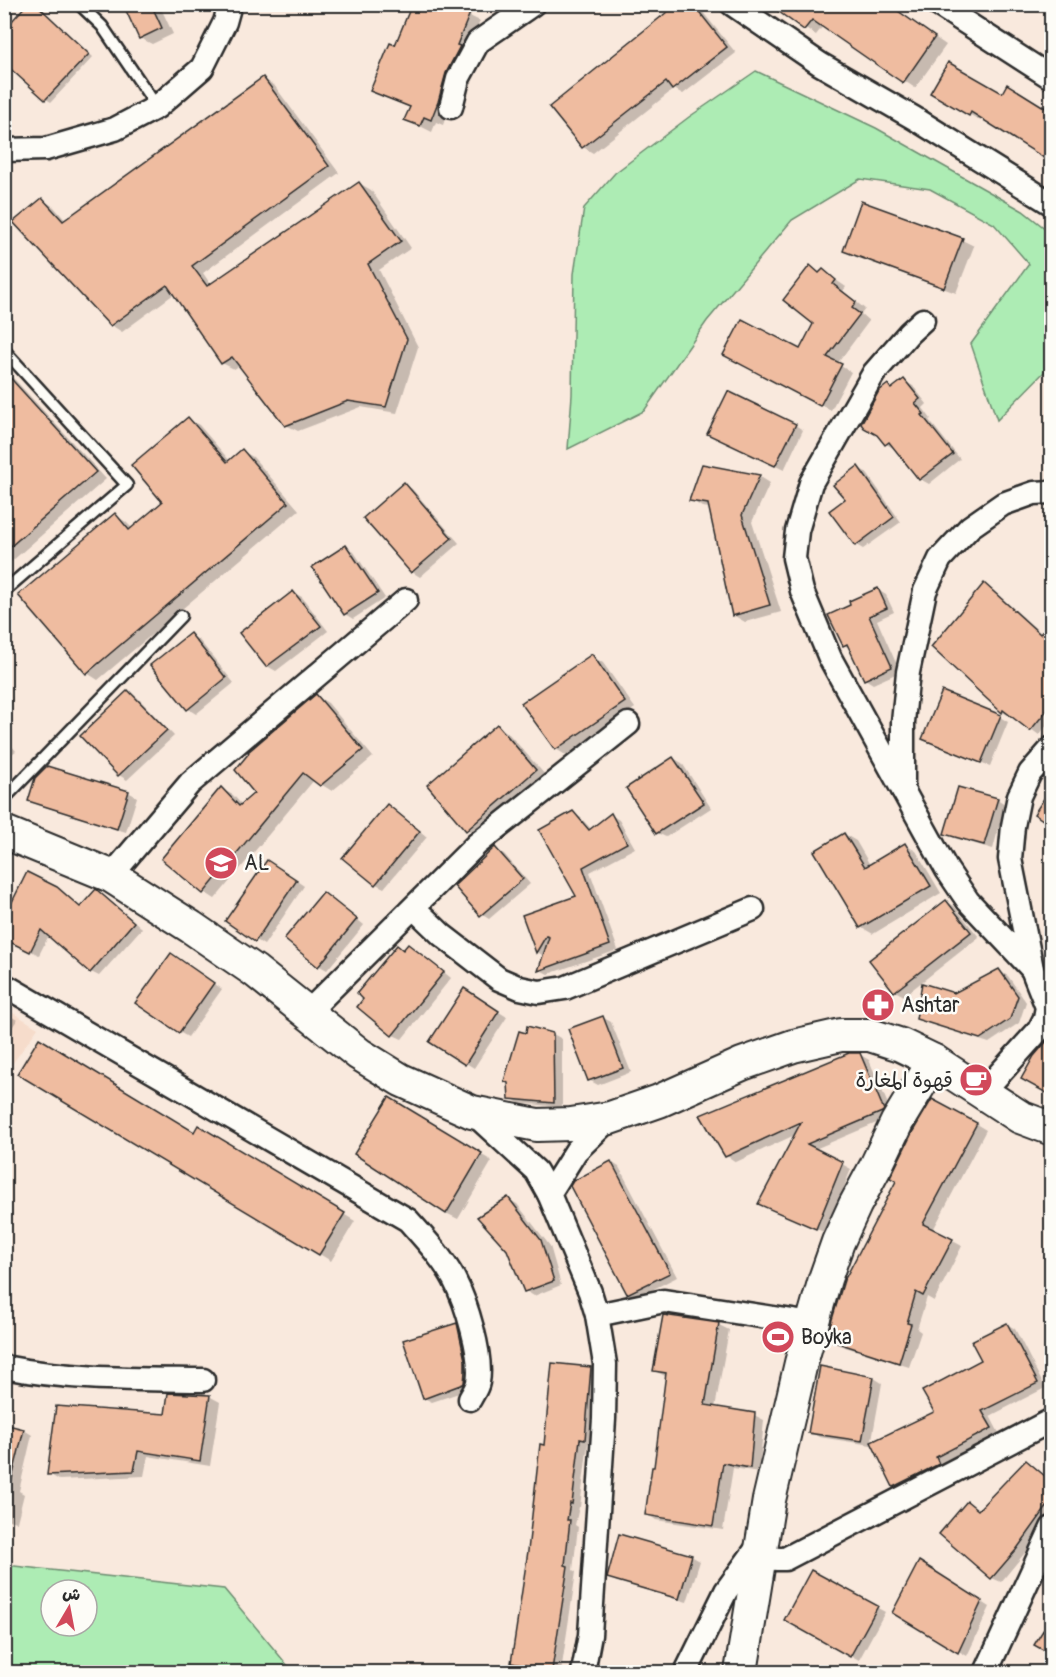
<svg xmlns="http://www.w3.org/2000/svg" width="1056" height="1677" font-family="Pangolin,'Playpen Sans Arabic',sans-serif">
<style>
.built{fill:#f6dccb}
.green{fill:#adecb4;stroke:#6c8c70;stroke-width:1.5;fill-rule:evenodd}
.shadow{fill:#0003}
.building{fill:#efbca0;stroke:#2b2b2b;stroke-width:1.5}
.lines{fill:none;stroke-linecap:round;stroke-linejoin:round}
.lane-casing{stroke:#2b2b2b;stroke-width:15}
.street-casing{stroke:#2b2b2b;stroke-width:27}
.secondary-casing{stroke:#2b2b2b;stroke-width:36}
.lane{stroke:#fdfcf7;stroke-width:10}
.street{stroke:#fdfcf7;stroke-width:22}
.secondary{stroke:#fdfcf7;stroke-width:32}
.labels{text-anchor:middle;dominant-baseline:central;stroke-width:5;stroke-linejoin:round;paint-order:stroke}
.poi-label{font-size:21px;fill:#2b2b2b;stroke:#fdfcf7;text-anchor:start}
</style>
<rect width="100%" height="100%" fill="#f9e9dd"/>
<filter id="ink" filterUnits="userSpaceOnUse"><feTurbulence type="fractalNoise" baseFrequency=".0167" numOctaves="2"/><feDisplacementMap in="SourceGraphic" scale="12" xChannelSelector="R" yChannelSelector="G"/><feConvolveMatrix kernelMatrix="1 2 1 2 8 2 1 2 1" color-interpolation-filters="sRGB"/></filter>
<g filter="url(#ink)">
<!-- built -->
<polygon class="built" points="5,1008 38,1028 5,1074"/>
<!-- green -->
<g class="green">
<polygon points="756,71 876,128 1023,211 1051,233 1051,365 997,420 971,344 1029,264 994,224 930,189 860,179 792,220 707,321 644,411 568,449 572,395 574,274 584,208 615,173 689,117"/>
<path d="M5,1565L224,1589L293,1672H5ZM51,1590H87V1626H51Z"/>
</g>
<!-- shadow -->
<g class="shadow">
<polygon points="36,4 93,57 51,102 46,99 4,61 4,14 13,21"/>
<polygon points="124,4 159,4 173,34 152,44 140,38"/>
<polygon points="414,4 457,4 455,9 480,21 467,52 443,125 436,122 432,132 406,119 411,108 383,97 372,90 396,47"/>
<polygon points="680,4 697,5 736,53 683,94 674,89 593,153 583,147"/>
<polygon points="770,4 887,4 946,45 915,88 823,26 816,35"/>
<polygon points="263,79 274,85 339,173 203,273 211,285 359,183 371,190 411,248 379,270 418,347 397,413 361,407 298,431 286,425 241,365 234,369 222,363 174,294 122,332 111,325 43,200 54,207 66,221"/>
<polygon points="932,93 1002,95 1052,113 1052,166 1041,158 1043,156 982,118 981,121"/>
<polygon points="962,240 974,246 956,293 856,257 845,250"/>
<polygon points="810,267 821,273 823,271 846,287 843,291 865,309 861,314 869,321 837,364 851,372 831,410 735,360 801,351 815,323"/>
<polygon points="4,368 106,479 4,568"/>
<polygon points="904,381 913,386 927,404 923,408 931,419 929,420 960,459 929,484 920,479 896,448 895,449 886,444 888,386 894,389"/>
<polygon points="188,419 199,425 230,461 242,451 253,457 299,510 98,680 87,673 115,515 126,522 133,529 164,502"/>
<polygon points="795,425 803,430 784,470 718,438"/>
<polygon points="858,468 866,472 901,522 863,549 856,545 847,500"/>
<polygon points="759,476 770,483 752,522 781,612 745,622 733,615 710,508 702,507 691,500"/>
<polygon points="404,484 412,489 459,543 420,577 412,572"/>
<polygon points="346,547 354,552 385,598 353,619 345,614"/>
<polygon points="984,585 993,590 1042,634 1052,623 1052,719 1039,735 1011,714 1010,716 1002,712 933,647"/>
<polygon points="878,590 886,595 894,612 877,620 900,672 873,684 865,679 851,649 844,645 852,605"/>
<polygon points="294,593 302,597 328,631 276,671 267,666"/>
<polygon points="190,635 199,640 234,683 196,714 188,709"/>
<polygon points="592,656 603,663 635,708 567,756 556,749"/>
<polygon points="129,692 137,697 174,736 127,780 119,775"/>
<polygon points="316,696 328,703 373,757 332,791 314,780 215,899 204,892 221,789 233,795 242,805 256,793"/>
<polygon points="1000,717 1008,722 990,766 933,743"/>
<polygon points="497,726 508,733 547,777 479,836 467,829"/>
<polygon points="4,737 16,751 4,759"/>
<polygon points="673,758 682,763 711,808 666,837 657,833"/>
<polygon points="128,792 137,797 126,832 38,805 30,800"/>
<polygon points="997,799 1005,804 993,849 954,838 946,833"/>
<polygon points="388,806 396,811 427,837 384,888 376,884"/>
<polygon points="573,813 581,818 592,830 611,815 619,820 635,848 590,872 618,950 548,974 540,970 544,956 537,952 524,916 578,897"/>
<polygon points="844,834 856,841 870,865 905,845 916,851 941,893 873,934 861,927 816,851"/>
<polygon points="495,849 504,854 530,884 489,919 481,914"/>
<polygon points="275,866 304,886 264,945 227,921"/>
<polygon points="56,888 65,894 82,908 97,891 106,897 142,928 99,976 91,972 49,935 39,955 4,938"/>
<polygon points="324,894 332,899 364,925 327,970 318,965"/>
<polygon points="946,901 954,906 979,937 904,996 895,991"/>
<polygon points="408,946 417,950 451,978 402,1039 393,1035 359,1007"/>
<polygon points="1052,949 1052,978 1048,950"/>
<polygon points="179,959 222,989 188,1037 179,1032"/>
<polygon points="999,971 1008,976 1026,1002 1019,1023 989,1043 926,1023 918,1019 954,994"/>
<polygon points="464,990 507,1017 474,1068 432,1042"/>
<polygon points="4,1012 17,1020 4,1040"/>
<polygon points="602,1017 611,1022 631,1072 598,1085 589,1080"/>
<polygon points="553,1034 562,1039 562,1107 519,1103 511,1098"/>
<polygon points="859,1054 869,1060 893,1116 815,1149 851,1169 826,1233 770,1209 797,1134 736,1162 727,1156 702,1116"/>
<polygon points="20,1073 195,1134 199,1127 355,1221 331,1261"/>
<polygon points="389,1099 492,1161 458,1219 446,1213"/>
<polygon points="976,1124 986,1130 933,1230 962,1246 934,1301 927,1297 917,1329 921,1332 909,1367 839,1345 828,1339"/>
<polygon points="611,1162 619,1167 677,1277 636,1298 628,1293"/>
<polygon points="508,1199 517,1204 550,1246 561,1285 534,1296 526,1291"/>
<polygon points="664,1317 719,1325 729,1330 715,1408 754,1415 764,1420 759,1472 733,1468 723,1530 656,1520 647,1514 655,1469 667,1377 655,1371"/>
<polygon points="1007,1324 1015,1329 1045,1388 990,1416 999,1433 944,1462 946,1468 903,1491 894,1486 873,1442 936,1413 983,1360"/>
<polygon points="456,1325 465,1330 471,1389 432,1402 424,1398"/>
<polygon points="554,1365 591,1368 599,1373 593,1444 588,1443 580,1507 579,1507 575,1525 578,1527 573,1570 576,1572 561,1672 521,1668 512,1663 545,1446"/>
<polygon points="874,1378 882,1383 871,1445 819,1437 810,1432"/>
<polygon points="209,1396 220,1402 210,1466 148,1456 144,1476 59,1480 49,1474 166,1415"/>
<polygon points="4,1426 24,1430 32,1435 19,1491 24,1494 17,1522 4,1519"/>
<polygon points="1026,1462 1034,1466 1052,1481 1052,1516 1024,1554 1001,1582 992,1578 968,1503 980,1511"/>
<polygon points="691,1556 700,1561 687,1602 617,1582 609,1578"/>
<polygon points="928,1567 990,1607 967,1656 894,1612"/>
<polygon points="812,1572 885,1612 859,1660 786,1620"/>
</g>
<!-- building -->
<g class="building">
<polygon points="27,4 36,4 89,54 45,100 4,63 4,14 12,21"/>
<polygon points="123,4 151,4 162,28 139,39"/>
<polygon points="412,4 449,4 470,13 457,45 460,46 446,73 438,102 431,120 424,117 420,126 404,120 410,107 370,91 390,43 395,45"/>
<polygon points="677,4 693,4 727,47 672,90 666,82 582,148 549,107"/>
<polygon points="768,4 888,4 935,37 903,83 812,20 804,30"/>
<polygon points="948,62 1002,93 1007,84 1052,112 1052,163 971,112 969,116 930,93"/>
<polygon points="263,77 329,166 192,266 207,286 359,182 401,241 368,264 407,339 386,407 348,401 285,426 232,357 221,364 167,285 110,326 13,222 42,198 63,221"/>
<polygon points="861,201 963,238 944,288 843,251"/>
<polygon points="810,265 819,273 823,269 836,280 833,284 856,302 852,308 860,314 827,357 842,364 820,406 723,355 742,319 800,349 813,324 783,300"/>
<polygon points="4,371 96,472 4,552"/>
<polygon points="904,379 920,399 915,403 924,414 922,415 953,454 919,480 889,442 885,445 877,435 864,428 861,424 879,391 888,384 891,389"/>
<polygon points="728,391 796,424 775,466 707,434"/>
<polygon points="188,417 227,462 242,449 288,503 86,674 18,595 115,513 129,530 162,502 131,465"/>
<polygon points="702,464 760,475 742,515 770,605 732,616 708,504 689,501"/>
<polygon points="858,466 894,517 855,546 829,511 845,499 833,485"/>
<polygon points="404,482 452,538 411,573 363,518"/>
<polygon points="346,545 378,593 344,615 312,567"/>
<polygon points="984,583 1040,634 1052,621 1052,704 1030,731 1003,710 1002,713 931,647"/>
<polygon points="878,588 887,608 869,616 892,667 864,680 847,644 843,646 828,615 850,605 849,601"/>
<polygon points="293,591 321,626 266,667 239,633"/>
<polygon points="190,633 226,678 187,710 150,665"/>
<polygon points="592,654 625,702 555,750 521,703"/>
<polygon points="128,690 167,730 118,776 80,736"/>
<polygon points="942,691 1001,715 981,763 922,739"/>
<polygon points="316,694 363,750 320,786 303,773 203,894 161,859 221,787 239,806 254,793 235,770 249,753 248,752"/>
<polygon points="497,724 536,770 466,831 427,785"/>
<polygon points="673,757 704,803 656,834 626,788"/>
<polygon points="47,766 129,791 117,829 28,801 35,778"/>
<polygon points="1052,786 1052,826 1034,814"/>
<polygon points="958,787 998,798 984,845 944,834"/>
<polygon points="387,804 420,831 375,885 342,858"/>
<polygon points="573,811 589,830 611,813 627,843 583,867 610,945 538,971 549,937 546,936 536,953 522,915 576,896 539,830"/>
<polygon points="844,833 865,867 905,843 931,886 860,928 814,851"/>
<polygon points="495,847 523,879 480,916 454,886"/>
<polygon points="267,860 297,880 255,942 225,921"/>
<polygon points="27,872 57,887 80,907 96,889 97,890 134,922 90,973 41,930 30,952 4,939 4,918"/>
<polygon points="323,892 357,919 318,967 284,939"/>
<polygon points="946,900 971,932 894,992 869,960"/>
<polygon points="408,944 444,972 392,1036 357,1007 363,999 357,993 397,945 403,950"/>
<polygon points="171,953 214,983 179,1033 135,1003"/>
<polygon points="999,969 1018,996 1010,1019 980,1039 916,1019 922,983 954,993"/>
<polygon points="464,988 499,1011 465,1065 429,1042"/>
<polygon points="603,1016 623,1068 588,1081 568,1029"/>
<polygon points="527,1026 553,1033 554,1103 509,1099 508,1083 504,1081 519,1031 526,1033"/>
<polygon points="1052,1035 1052,1096 1021,1079 1034,1056"/>
<polygon points="39,1038 194,1132 198,1125 345,1213 319,1255 17,1074"/>
<polygon points="849,1053 860,1053 884,1110 882,1112 807,1144 843,1162 816,1229 758,1204 801,1122 725,1157 700,1115"/>
<polygon points="389,1097 482,1153 446,1214 354,1154"/>
<polygon points="932,1099 977,1123 923,1224 953,1239 923,1296 916,1292 907,1323 911,1324 899,1363 826,1339 845,1277 846,1277 896,1181 890,1178 913,1131"/>
<polygon points="611,1161 670,1273 627,1294 570,1186 573,1181"/>
<polygon points="508,1197 541,1240 554,1281 524,1292 507,1250 477,1217"/>
<polygon points="663,1315 719,1323 705,1405 755,1413 750,1468 723,1463 713,1526 645,1515 652,1467 654,1467 666,1373 653,1371"/>
<polygon points="457,1323 465,1360 465,1371 464,1383 463,1384 423,1399 403,1340"/>
<polygon points="1007,1323 1038,1383 982,1411 992,1428 936,1457 939,1464 893,1487 871,1442 934,1412 922,1391 981,1360 971,1341"/>
<polygon points="552,1363 591,1367 585,1440 580,1439 572,1504 570,1503 567,1520 570,1520 565,1565 568,1566 552,1670 511,1663 528,1551 540,1444 544,1445"/>
<polygon points="820,1366 874,1377 862,1441 808,1433"/>
<polygon points="168,1393 210,1395 200,1461 138,1451 134,1471 47,1475 56,1406 165,1414"/>
<polygon points="4,1424 24,1429 10,1487 4,1487"/>
<polygon points="1026,1460 1052,1482 1052,1500 1016,1550 991,1579 939,1534 967,1501 978,1510"/>
<polygon points="619,1534 692,1555 679,1599 607,1578"/>
<polygon points="919,1561 982,1601 958,1653 892,1613"/>
<polygon points="811,1570 878,1606 850,1657 784,1620"/>
<polygon points="1052,1616 1052,1655 1034,1645"/>
</g>
<g class="lines">
<defs>
<g id="lane">
<polyline points="79,4 102,26 157,107"/>
<polyline points="4,350 127,485 4,591"/>
<polyline points="4,799 181,616"/>
</g>
<g id="street">
<polyline points="732,4 820,64 914,118 1052,204"/>
<polyline points="937,4 1052,78"/>
<polyline points="451,107 458,79 478,42 533,4"/>
<polyline points="4,150 46,149 115,129 157,107 202,68 225,22 230,4"/>
<polyline points="923,320 909,333 874,373 811,483 797,531 794,558 802,591 830,658 947,870 968,901 1032,969"/>
<polyline points="903,790 903,722 908,672 925,591 940,559 970,527 1003,504 1034,493 1052,492"/>
<polyline points="111,876 190,783 406,600"/>
<polyline points="414,908 442,935 499,979 520,988 539,992 565,988 753,909"/>
<path d="M4,985L408,1220C424,1238 442,1257 454,1279C466,1302 483,1356 478,1382C477,1388 473,1393 470,1399"/>
<polyline points="308,1012 477,844 628,724"/>
<polyline points="983,1092 1039,1030 1045,1018 1047,1007 1032,969 1010,859 1013,826 1019,796 1030,773 1052,748"/>
<polyline points="473,1113 536,1171 549,1194 590,1292 597,1315 605,1364 604,1419 590,1635 583,1672"/>
<polyline points="549,1194 576,1151 610,1118"/>
<polyline points="597,1315 664,1301 812,1324"/>
<path d="M4,1367C70,1380 136,1379 203,1380"/>
<path d="M760,1555C768,1559 775,1559 785,1559L1052,1420"/>
<polyline points="686,1672 726,1591 760,1544"/>
<polyline points="986,1672 1052,1528"/>
</g>
<g id="secondary">
<polyline points="4,832 111,876 191,927 255,971 359,1054 401,1080 472,1112 537,1125 571,1124 610,1118 659,1101 742,1064 793,1046 841,1035 870,1035 901,1045 934,1061 1020,1117 1052,1129"/>
<polyline points="741,1672 769,1500 801,1363 825,1279 838,1242 855,1205 876,1166 897,1122 934,1061"/>
</g>
</defs>
<!-- lane casing -->
<use href="#lane" class="lane-casing"/>
<!-- street casing -->
<use href="#street" class="street-casing"/>
<!-- secondary casing -->
<use href="#secondary" class="secondary-casing"/>
<!-- lane -->
<use href="#lane" class="lane"/>
<!-- street -->
<use href="#street" class="street"/>
<!-- secondary -->
<use href="#secondary" class="secondary"/>
</g>
</g>
<!-- icons -->
<defs>
<symbol id="school-disc" viewBox="-11 -11 22 22"><circle r="9.5" fill="#d1495b" stroke="#fdfcf7"/><path d="M0-5L7-2L0 1L-7-2ZM-4 1L0 2.5L4 1V4Q0 6-4 4Z" fill="#fff"/></symbol>
<symbol id="pharmacy-disc" viewBox="-11 -11 22 22"><circle r="9.5" fill="#d1495b" stroke="#fdfcf7"/><path d="M-2-6h4v4h4v4h-4v4h-4v-4h-4v-4h4Z" fill="#fff"/></symbol>
<symbol id="cafe-disc" viewBox="-11 -11 22 22"><circle r="9.5" fill="#d1495b" stroke="#fdfcf7"/><path d="M-5.5-4.5H6V0H3Q3 3.5 0 3.5H-2.5Q-5.5 3.5-5.5 0ZM3-3.2v2h1.7v-2ZM-6 4.5H4V6H-6Z" fill="#fff"/></symbol>
<symbol id="stadium-disc" viewBox="-11 -11 22 22"><circle r="9.5" fill="#d1495b" stroke="#fdfcf7"/><path d="M0-5a6.5 5 0 1 0 0 10a6.5 5 0 1 0 0-10ZM-3.5-1.8h7v3.6h-7Z" fill="#fff"/></symbol>
</defs>
<g fill-rule="evenodd">
<use href="#school-disc" x="202" y="844" width="38" height="38"/>
<use href="#pharmacy-disc" x="859" y="986" width="38" height="38"/>
<use href="#cafe-disc" x="957" y="1061" width="38" height="38"/>
<use href="#stadium-disc" x="759" y="1318" width="38" height="38"/>
</g>
<g class="labels">
<!-- poi labels -->
<g class="poi-label">
<text x="244" y="863">AL</text>
<text x="901" y="1005">Ashtar</text>
<text x="953" y="1080" text-anchor="end">قهوة المغارة</text>
<text x="801" y="1337">Boyka</text>
</g>
</g>
<!-- margin -->
<rect width="1056" height="1677" fill="none" stroke="#fdfcf7" stroke-width="24"/>
<rect x="12" y="12" width="1032" height="1653" fill="none" stroke="#2b2b2b" stroke-width="2" filter="url(#ink)"/>
<!-- north arrow -->
<g transform="translate(69 1608) rotate(10)"><circle r="28" fill="#fdfcf7" stroke="#a9a8a5" stroke-width="1.5"/>
<path d="M0-4.5L10 22L0 15L-10 22Z" fill="#d1495b"/>
<text y="-9" font-size="16" font-weight="bold" text-anchor="middle" fill="#2b2b2b">ش</text>
</g>
</svg>
